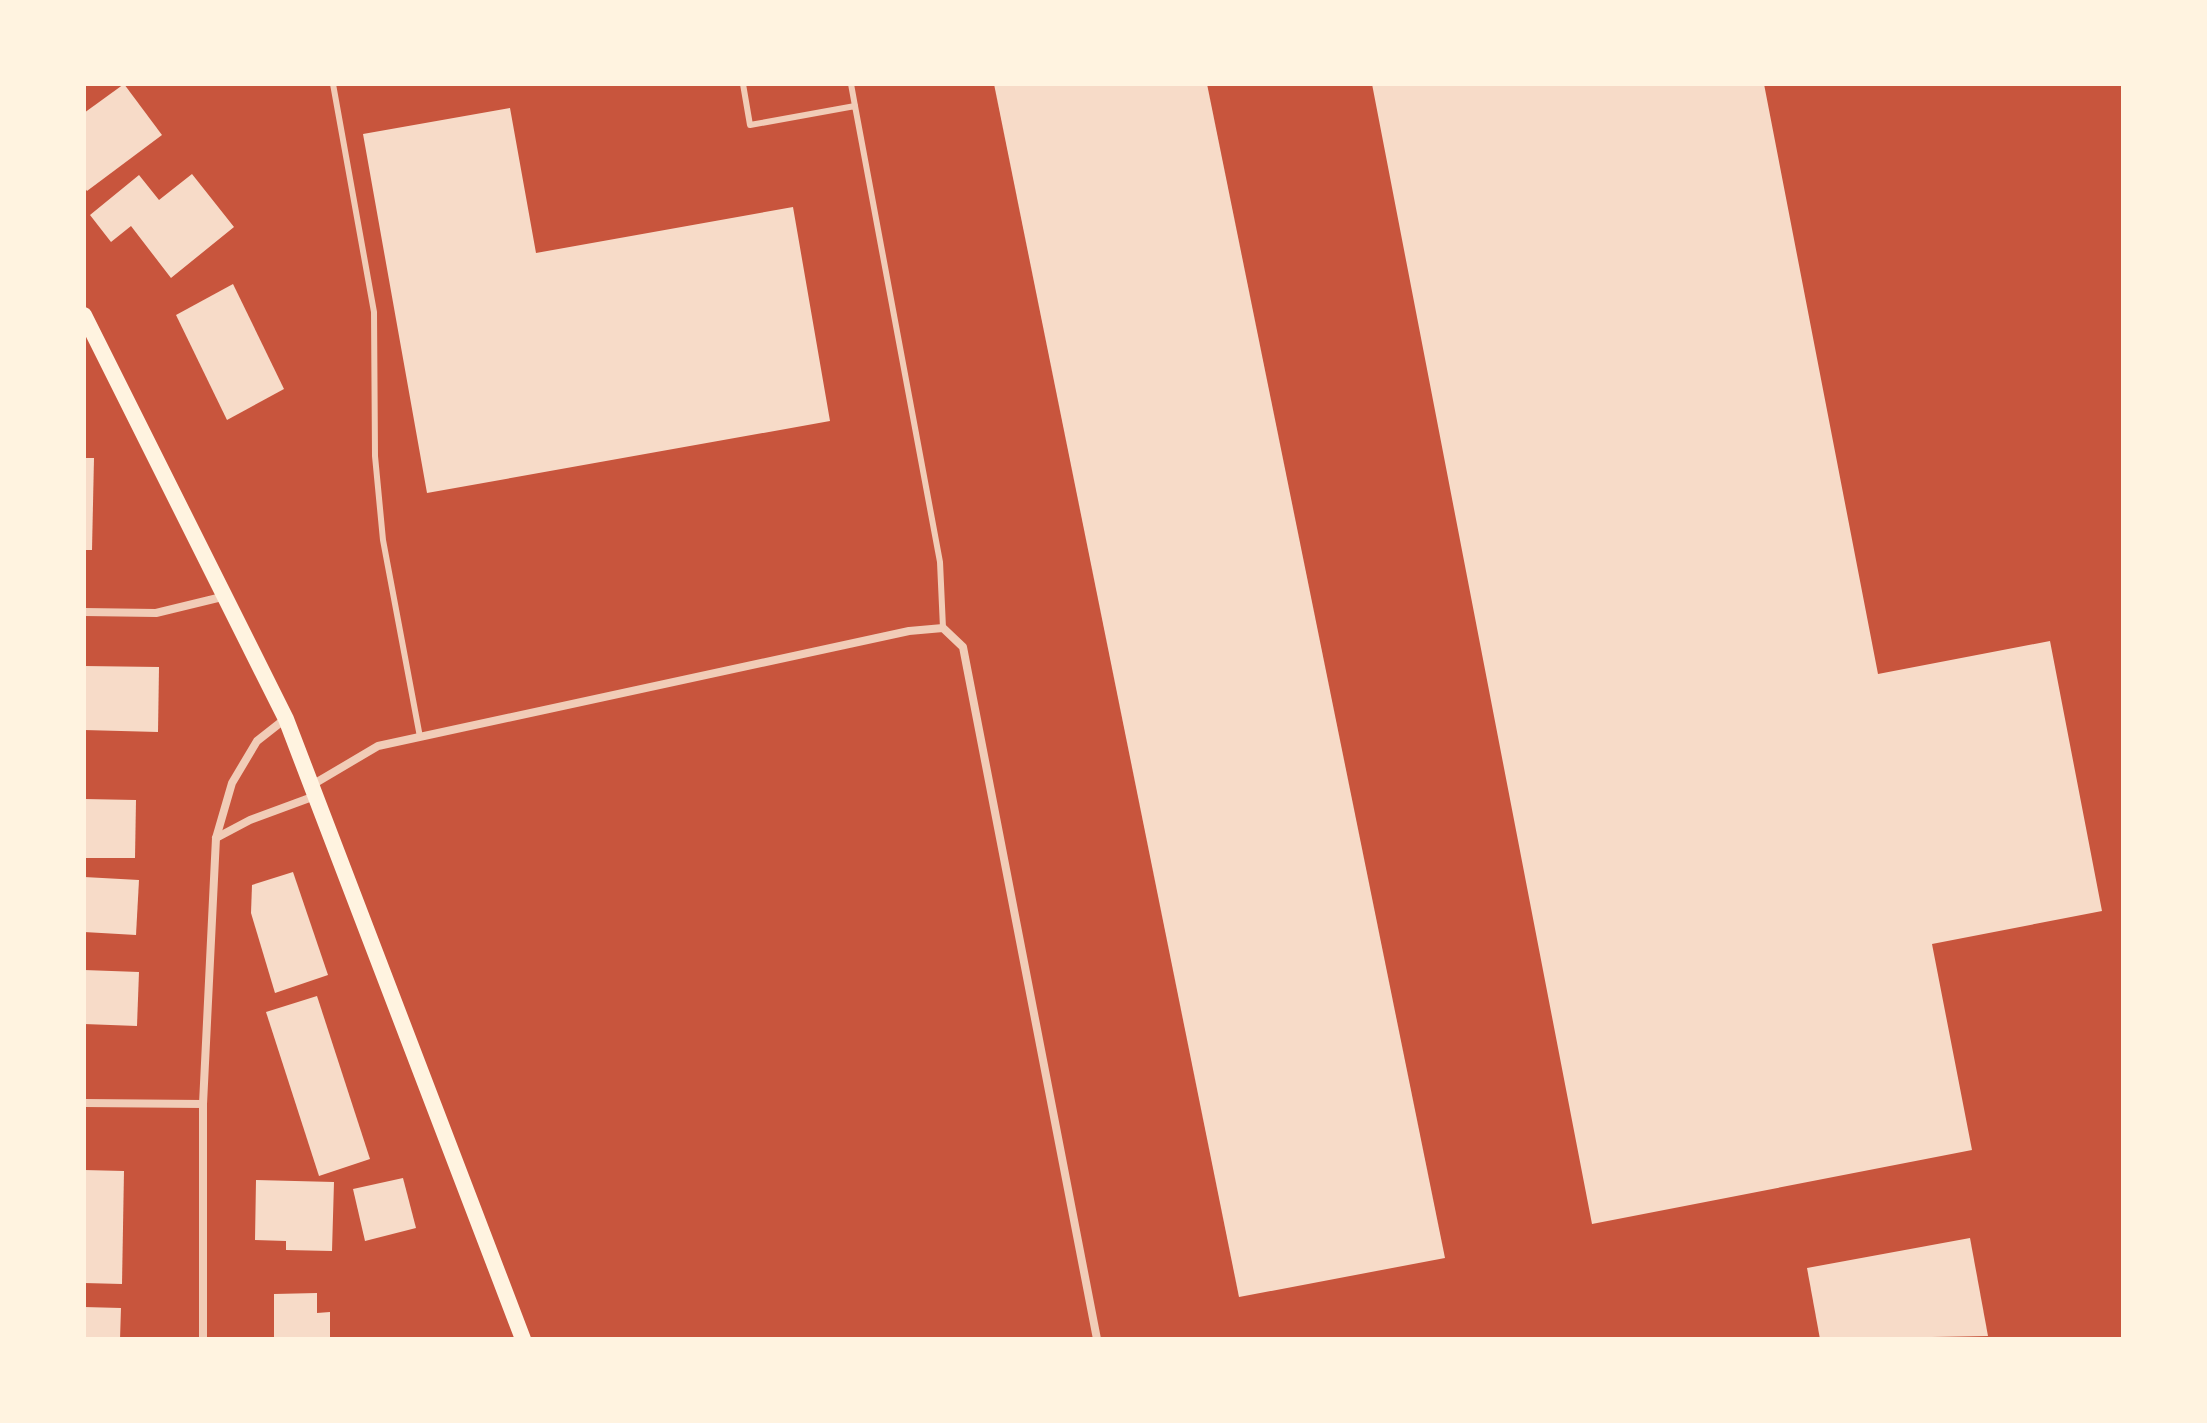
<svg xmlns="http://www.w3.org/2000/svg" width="2207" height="1423" font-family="'Varela Round',sans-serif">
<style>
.building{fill:#f7dbc8}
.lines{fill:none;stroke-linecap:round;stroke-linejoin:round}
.service{stroke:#f1ccb7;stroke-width:6}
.minor{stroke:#f1ccb7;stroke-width:8}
.secondary{stroke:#fff3e0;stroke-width:16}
</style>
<rect width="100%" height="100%" fill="#c8553d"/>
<!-- building -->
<g class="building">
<polygon points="124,84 162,135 87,191 84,187 84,113"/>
<polygon points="994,84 1207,84 1445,1258 1239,1297"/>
<polygon points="1372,84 1764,84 1878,674 2050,641 2102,911 1932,944 1972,1150 1592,1224"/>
<polygon points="510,108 536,253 793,207 830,421 427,493 363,134"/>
<polygon points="192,174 234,227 171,278 131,226 111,242 90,215 139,175 159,200"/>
<polygon points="233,284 284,389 227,420 176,315"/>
<polygon points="84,458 94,458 92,550 84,550"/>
<polygon points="84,666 159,667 158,732 84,730"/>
<polygon points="84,799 136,800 135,858 84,858"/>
<polygon points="293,872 328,975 275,993 251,913 252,885"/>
<polygon points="84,877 139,880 136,935 84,932"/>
<polygon points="84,970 139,972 137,1026 84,1024"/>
<polygon points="317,996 370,1159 319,1176 266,1012"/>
<polygon points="84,1170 124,1171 122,1284 84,1283"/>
<polygon points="403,1178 416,1228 365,1241 353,1189"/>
<polygon points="256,1180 334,1182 332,1251 286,1250 286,1241 255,1240"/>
<polygon points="1970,1238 1988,1336 1820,1339 1807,1268"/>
<polygon points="317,1293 317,1313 330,1312 330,1339 274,1339 274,1294"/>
<polygon points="84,1307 121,1308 120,1339 84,1339"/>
</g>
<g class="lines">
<!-- service -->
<g class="service">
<polyline points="333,84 374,312 375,456 383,540 420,737"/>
<polyline points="743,84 750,125 855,106 940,562 943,628"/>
<polyline points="851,84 855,106"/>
</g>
<!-- minor -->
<g class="minor">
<polyline points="84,612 156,613 226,596"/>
<polyline points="312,785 378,746 909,631 943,628 963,647 1097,1339"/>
<polyline points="216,838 250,820 315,796"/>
<polyline points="84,1103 203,1104"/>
<polyline points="203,1339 203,1104 216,838 232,783 257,741 285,719"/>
</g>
<!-- secondary -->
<polyline class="secondary" points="84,315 286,719 523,1339"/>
</g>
<!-- border -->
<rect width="2207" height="1423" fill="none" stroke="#fff3e0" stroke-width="172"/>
</svg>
